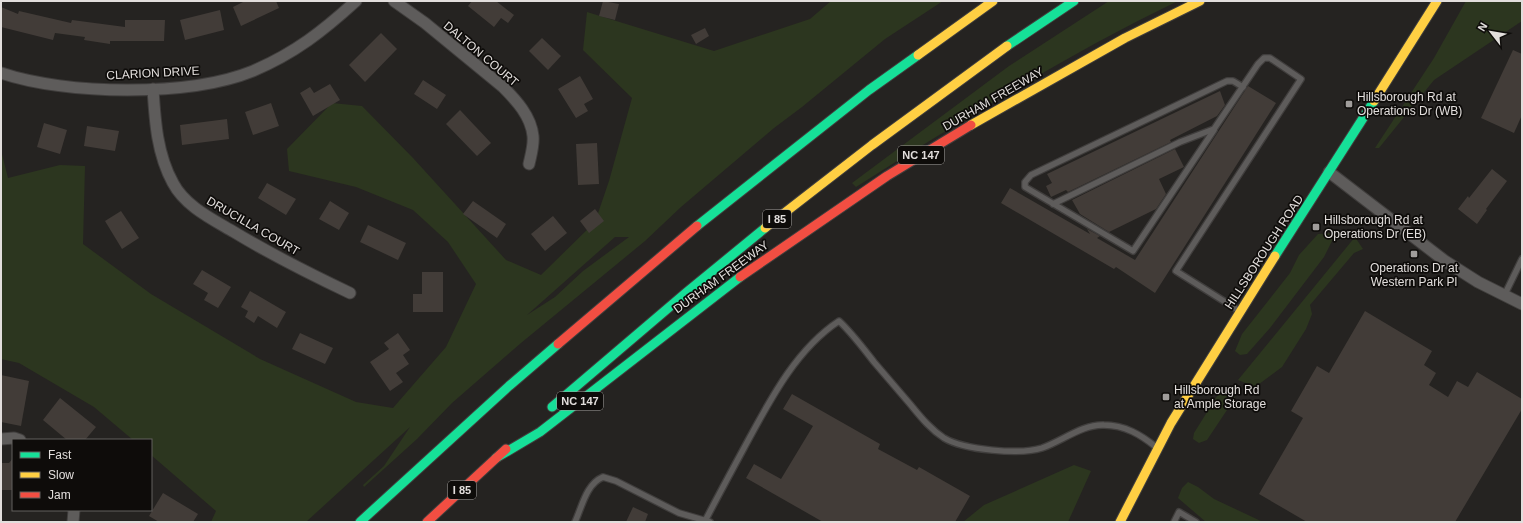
<svg xmlns="http://www.w3.org/2000/svg" width="1523" height="523" font-family="Arial,sans-serif">
<style>
.green{fill:#2c361f;fill-rule:evenodd}
.building{fill:#423c38}
.lines{fill:none;stroke-linecap:round;stroke-linejoin:round}
.lane-casing{stroke:#403e3d;stroke-width:8}
.street-casing{stroke:#403e3d;stroke-width:13}
.fast-casing{stroke:#403e3d;stroke-width:11}
.slow-casing{stroke:#403e3d;stroke-width:11}
.jam-casing{stroke:#403e3d;stroke-width:11}
.lane{stroke:#5e5c5b;stroke-width:5.5}
.street{stroke:#5e5c5b;stroke-width:11}
.fast{stroke:#16e098;stroke-width:9}
.slow{stroke:#ffcf43;stroke-width:9}
.jam{stroke:#f24e42;stroke-width:9}
.poi-dot{fill:#a09d9b;stroke:#0e0c0a;stroke-width:1.5}
.labels{text-anchor:middle;dominant-baseline:central;stroke-width:3.5;stroke-linejoin:round;paint-order:stroke}
.shield{fill:#0e0c0a;stroke:#a29f9d;stroke-width:1}
.shield-label{font-size:11px;font-weight:bold;fill:#e2dedc}
.street-label{font-size:12px;fill:#e2dedc;stroke:#0e0c0a}
.poi-label{font-size:12px;fill:#e2dedc;stroke:#0e0c0a;text-anchor:start}
</style>
<rect width="100%" height="100%" fill="#252321"/>
<!-- green -->
<g class="green">
<path d="M831,1H943L885,39L802,107L774,128L681,207L645,241L521,343L452,403L417,439L364,487L363,485L384,466L410,427L306,522H211L216,511L151,455V440H133L94,407L19,363L1,359V150L8,178L60,165L85,166L83,244L151,294L260,359L356,402L393,408L446,347L476,284L448,242L413,210L356,187L289,171L287,149L332,103L362,106L413,158L506,260L541,275L595,222L609,181L632,98L583,50L587,12L714,51L810,19ZM615,237H629L583,271L555,297L527,315Z"/>
<path d="M1109,1H1178C1066,55 961,121 856,187L852,183L1009,66Z"/>
<polygon points="1466,1 1522,1 1522,21 1434,80 1379,148 1375,148 1434,58"/>
<polygon points="1332,233 1332,241 1324,257 1270,328 1247,354 1240,355 1235,351 1242,334 1290,273 1299,255 1318,234"/>
<polygon points="1355,237 1363,249 1354,253 1310,305 1312,314 1306,329 1282,367 1255,387 1238,380"/>
<polygon points="1228,388 1234,391 1235,398 1207,440 1199,443 1193,439 1194,433 1219,393"/>
<polygon points="1074,465 1091,471 1068,522 963,522 984,505"/>
<polygon points="1188,482 1198,487 1214,499 1263,522 1206,522 1178,498 1182,488"/>
</g>
<!-- building -->
<g class="building">
<polygon points="245,1 276,1 279,8 241,26 233,7"/>
<polygon points="472,1 496,1 514,15 508,23 501,18 494,27 468,6"/>
<polygon points="603,1 619,4 615,20 599,16"/>
<polygon points="1,7 18,14 19,11 71,23 72,20 125,27 125,20 165,20 164,41 110,41 110,44 84,40 85,37 55,33 53,40 1,27"/>
<polygon points="220,10 224,30 185,40 180,20"/>
<polygon points="705,28 709,36 696,44 691,35"/>
<polygon points="381,33 397,49 365,82 349,65"/>
<polygon points="542,38 561,56 548,70 529,51"/>
<polygon points="1513,50 1522,54 1522,115 1514,133 1481,118"/>
<polygon points="580,76 593,99 584,104 588,111 576,118 558,89"/>
<polygon points="423,80 446,95 437,109 414,94"/>
<polygon points="330,84 340,100 313,116 300,93 310,87 314,93"/>
<polygon points="1248,86 1276,103 1155,293 1116,267 1114,269 1001,203 1010,188 1090,234 1087,229 1100,236 1097,238 1135,260"/>
<polygon points="1220,91 1225,105 1217,116 1170,140 1171,142 1068,192 1066,190 1051,197 1046,186 1052,183 1047,174"/>
<polygon points="271,103 279,126 253,135 245,112"/>
<polygon points="460,110 491,143 477,156 446,124"/>
<polygon points="227,119 229,139 182,145 180,125"/>
<polygon points="44,123 67,130 60,154 37,147"/>
<polygon points="87,126 119,131 115,151 84,146"/>
<polygon points="597,143 599,184 578,185 576,144"/>
<polygon points="1175,149 1184,167 1159,179 1166,194 1156,209 1109,232 1080,214 1072,200"/>
<polygon points="1492,169 1507,181 1486,209 1487,210 1477,224 1458,209 1468,196 1469,198"/>
<polygon points="267,183 296,199 286,215 258,198"/>
<polygon points="330,201 349,213 339,230 319,219"/>
<polygon points="473,201 506,224 497,238 463,214"/>
<polygon points="595,209 604,221 589,233 580,221"/>
<polygon points="121,211 139,238 122,249 105,221"/>
<polygon points="553,216 567,233 545,251 531,234"/>
<polygon points="368,225 406,243 398,260 360,242"/>
<polygon points="202,270 231,287 218,308 204,300 208,293 193,284"/>
<polygon points="422,272 443,272 443,312 413,312 413,294 422,294"/>
<polygon points="250,291 286,312 277,328 258,316 254,323 245,317 248,311 241,307"/>
<polygon points="1365,311 1432,351 1424,365 1436,373 1429,385 1448,397 1457,381 1468,387 1477,372 1522,399 1522,409 1455,522 1307,522 1259,494 1303,418 1291,411 1317,366 1329,373"/>
<polygon points="300,333 333,348 325,364 292,349"/>
<polygon points="398,333 410,350 403,355 409,364 396,373 403,382 390,391 370,362 389,349 384,343"/>
<polygon points="1,375 29,381 21,426 1,422"/>
<polygon points="792,394 880,444 878,449 917,470 919,467 970,496 955,522 823,522 746,478 754,464 781,479 813,426 783,409"/>
<polygon points="60,398 96,427 85,440 67,440 43,420"/>
<polygon points="13,458 13,490 1,490 1,463 9,463"/>
<polygon points="163,493 198,514 193,522 159,522 149,516"/>
<polygon points="633,507 648,514 645,522 626,522"/>
</g>
<g class="lines">
<defs>
<g id="lane">
<polyline points="1214,130 1133,251 1025,187 1025,182 1031,175 1227,81 1233,81 1243,87"/>
<polyline points="1053,204 1180,142 1214,129 1258,64 1264,58 1270,58 1301,79 1176,271 1238,310"/>
<polyline points="1504,296 1522,259"/>
<path d="M705,521C718,496 731,472 744,448C769,402 795,350 839,321C852,333 863,348 874,362C886,376 898,390 910,404C920,416 930,429 944,438C964,450 1020,455 1042,448C1062,441 1083,424 1104,425C1125,425 1141,435 1156,447"/>
<path d="M575,522C582,507 586,484 603,477L616,481L679,513L710,522"/>
<polyline points="1174,522 1179,512 1196,522"/>
</g>
<g id="street">
<path d="M394,1L425,23L503,87C516,100 531,116 533,136C534,145 531,155 529,164"/>
<path d="M1,73C66,95 189,97 253,71C295,53 323,31 356,1"/>
<path d="M153,89C155,121 157,154 173,183C185,206 212,219 234,232C272,255 310,274 350,293"/>
<polyline points="1329,172 1445,261 1478,282 1522,304"/>
<polyline points="1,439 14,438 20,440"/>
<polyline points="73,522 74,510"/>
</g>
<g id="fast">
<polyline points="1007,46 1074,1"/>
<polyline points="697,226 869,90 918,55"/>
<polyline points="1275,256 1374,101"/>
<polyline points="552,407 687,292 765,228"/>
<polyline points="496,458 540,432 740,277"/>
<polyline points="360,522 509,386 558,344"/>
</g>
<g id="slow">
<polyline points="918,55 993,1"/>
<polyline points="1374,101 1437,1"/>
<polyline points="971,125 1125,38 1200,1"/>
<polyline points="765,228 872,145 1007,46"/>
<polyline points="1120,522 1171,423 1275,256"/>
</g>
<g id="jam">
<polyline points="740,277 887,176 971,125"/>
<polyline points="558,344 697,226"/>
<polyline points="427,522 506,449"/>
</g>
</defs>
<!-- lane casing -->
<use href="#lane" class="lane-casing"/>
<!-- street casing -->
<use href="#street" class="street-casing"/>
<!-- fast casing -->
<use href="#fast" class="fast-casing"/>
<!-- slow casing -->
<use href="#slow" class="slow-casing"/>
<!-- jam casing -->
<use href="#jam" class="jam-casing"/>
<!-- lane -->
<use href="#lane" class="lane"/>
<!-- street -->
<use href="#street" class="street"/>
<!-- fast -->
<use href="#fast" class="fast"/>
<!-- slow -->
<use href="#slow" class="slow"/>
<!-- jam -->
<use href="#jam" class="jam"/>
</g>
<!-- markers -->
<g class="poi-dot">
<rect x="1345" y="100" width="8" height="8" rx="2"/>
<rect x="1312" y="223" width="8" height="8" rx="2"/>
<rect x="1410" y="250" width="8" height="8" rx="2"/>
<rect x="1162" y="393" width="8" height="8" rx="2"/>
</g>
<g class="labels">
<!-- shield labels -->
<g class="shield">
<rect x="898" y="146" width="46" height="18" rx="3"/>
<rect x="763" y="210" width="28" height="18" rx="3"/>
<rect x="557" y="392" width="46" height="18" rx="3"/>
<rect x="448" y="481" width="28" height="18" rx="3"/>
</g>
<g class="shield-label">
<text x="921" y="155">NC 147</text>
<text x="777" y="219">I 85</text>
<text x="580" y="401">NC 147</text>
<text x="462" y="490">I 85</text>
</g>
<!-- street labels -->
<g class="street-label">
<text transform="translate(481 54) rotate(40)">DALTON COURT</text>
<text transform="translate(153 73) rotate(-3)">CLARION DRIVE</text>
<text transform="translate(993 99) rotate(-30)">DURHAM FREEWAY</text>
<text transform="translate(253 226) rotate(30)">DRUCILLA COURT</text>
<text transform="translate(1264 252) rotate(-57)">HILLSBOROUGH ROAD</text>
<text transform="translate(721 277) rotate(-36)">DURHAM FREEWAY</text>
</g>
<!-- poi labels -->
<g class="poi-label">
<text x="1357" y="97">Hillsborough Rd at<tspan x="1357" dy="14">Operations Dr (WB)</tspan></text>
<text x="1324" y="220">Hillsborough Rd at<tspan x="1324" dy="14">Operations Dr (EB)</tspan></text>
<text x="1414" y="268" text-anchor="middle">Operations Dr at<tspan x="1414" dy="14">Western Park Pl</tspan></text>
<text x="1174" y="390">Hillsborough Rd<tspan x="1174" dy="14">at Ample Storage</tspan></text>
</g>
</g>
<!-- border -->
<rect width="1523" height="523" fill="none" stroke="#e2dedc" stroke-width="4"/>
<!-- legend -->
<rect x="12" y="439" width="140" height="72" fill="#0e0c0a" stroke="#63605e"/>
<rect x="20" y="452" width="20" height="6" fill="#16e098" stroke="#63605e"/>
<text x="48" y="459" font-size="12" fill="#e2dedc">Fast</text>
<rect x="20" y="472" width="20" height="6" fill="#ffcf43" stroke="#63605e"/>
<text x="48" y="479" font-size="12" fill="#e2dedc">Slow</text>
<rect x="20" y="492" width="20" height="6" fill="#f24e42" stroke="#63605e"/>
<text x="48" y="499" font-size="12" fill="#e2dedc">Jam</text>
<!-- north arrow -->
<g transform="translate(1491 32) rotate(301)" stroke="#0e0c0a" stroke-width="3" paint-order="stroke">
<path d="M0-3L7 15L0 10L-7 15Z" fill="#e2dedc"/>
<text y="-6" font-size="11" font-weight="bold" text-anchor="middle" fill="#e2dedc">N</text>
</g>
</svg>
